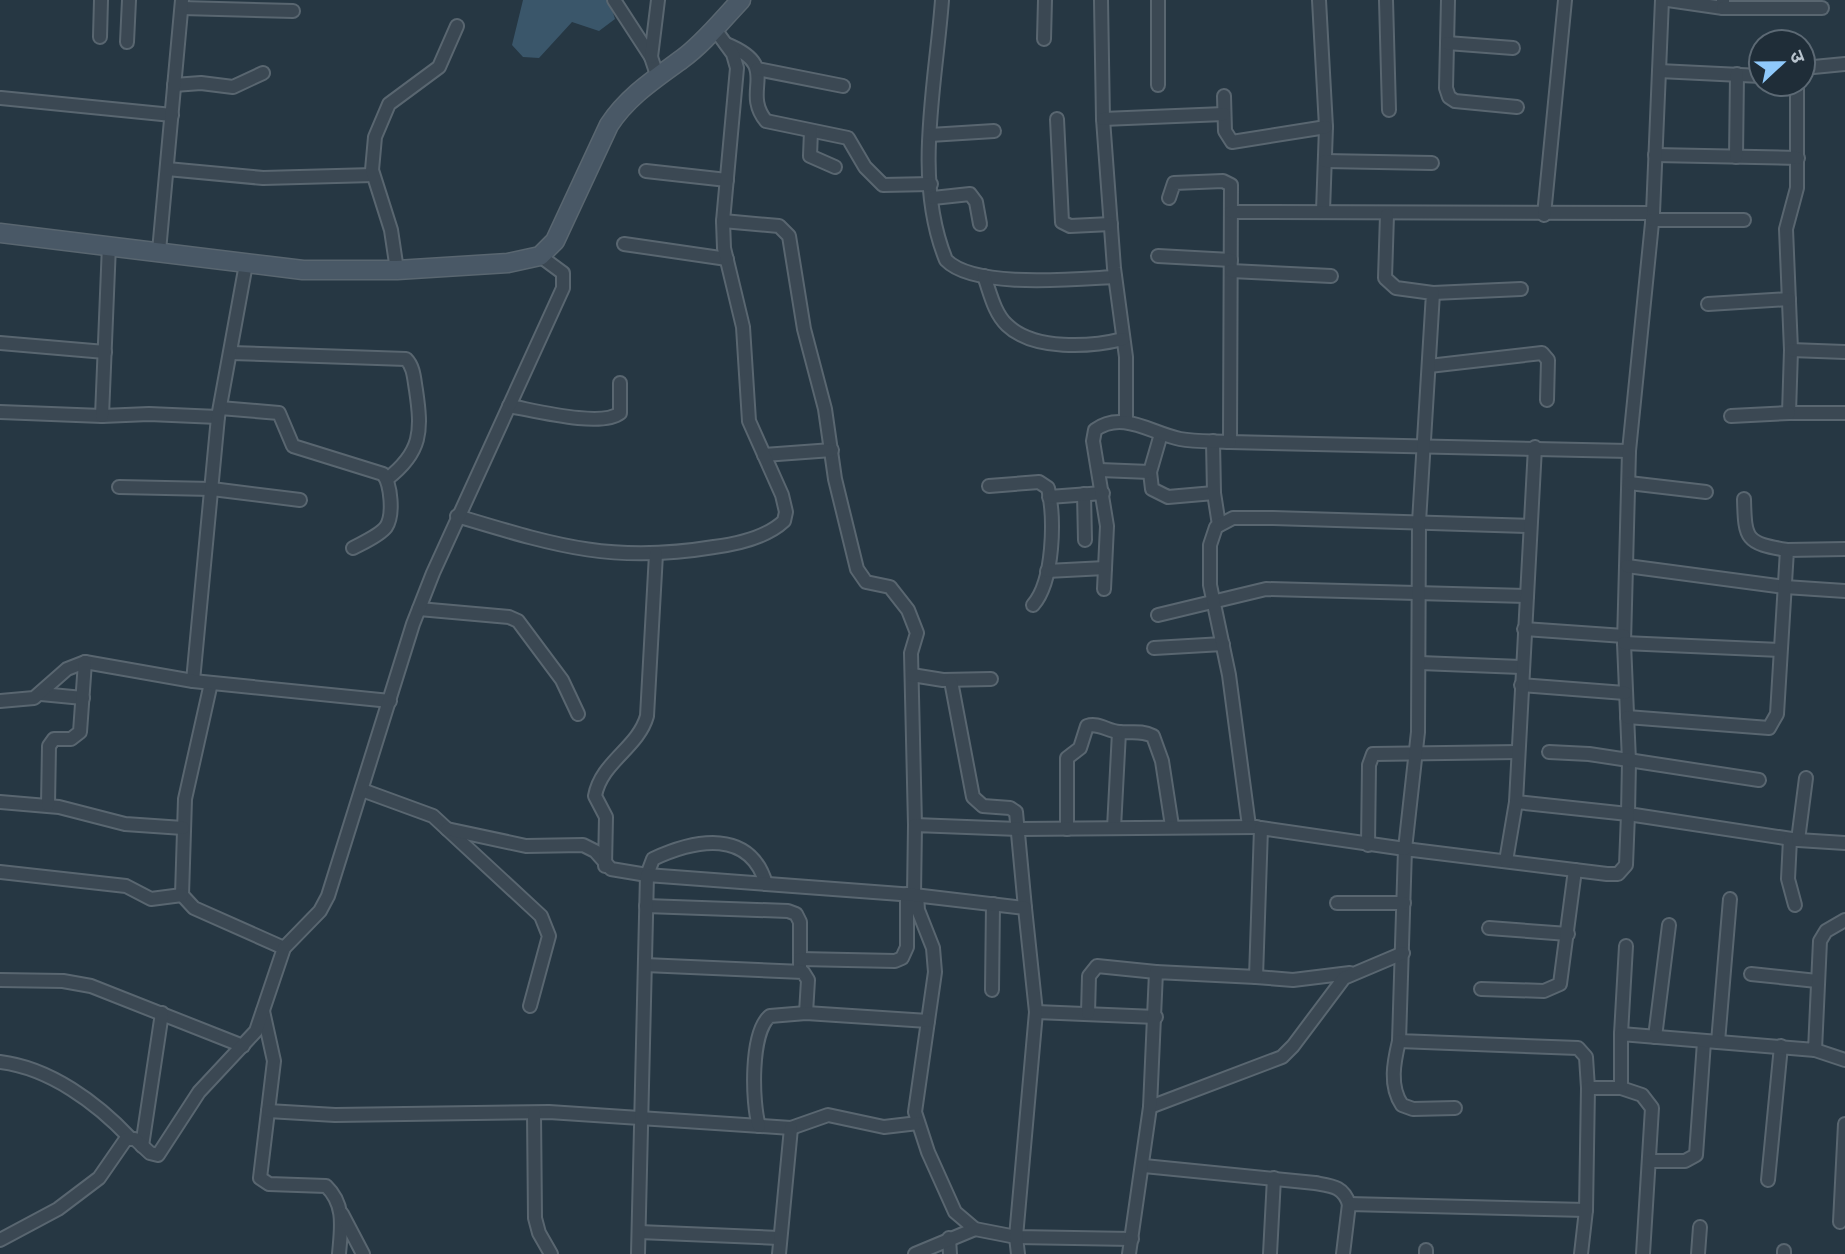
<svg xmlns="http://www.w3.org/2000/svg" width="1845" height="1254" font-family="'Roboto Condensed','Noto Sans Devanagari',sans-serif">
<style>
.water{fill:#3a566a}
.lines{fill:none;stroke-linecap:round;stroke-linejoin:round}
.street-casing{stroke:#596670;stroke-width:16}
.secondary-casing{stroke:#596670;stroke-width:21}
.street{stroke:#3b4853;stroke-width:12}
.secondary{stroke:#495866;stroke-width:18}
</style>
<rect width="100%" height="100%" fill="#263743"/>
<!-- water -->
<polygon class="water" points="523,0 609,0 615,19 599,31 572,22 539,58 523,57 512,45"/>
<g class="lines">
<defs>
<g id="street">
<polyline points="614,0 651,57 657,75"/>
<path d="M942,0C936,84 913,179 946,260C974,289 1075,279 1115,277"/>
<polyline points="1101,0 1103,119 1114,268 1126,357 1126,422"/>
<polyline points="1158,0 1158,85"/>
<polyline points="1319,0 1326,127 1323,211"/>
<polyline points="1386,0 1389,110"/>
<polyline points="1448,0 1446,88 1449,97 1455,101 1517,107"/>
<polyline points="1668,0 1723,8 1723,0"/>
<polyline points="182,8 293,11"/>
<polyline points="1723,8 1822,8"/>
<polyline points="100,37 101,0"/>
<polyline points="1044,39 1045,0"/>
<polyline points="127,42 129,0"/>
<polyline points="1447,43 1513,48"/>
<path d="M726,44C783,67 740,89 766,121L848,138L865,167L883,185L931,184"/>
<polyline points="651,57 658,0"/>
<polyline points="1803,68 1845,64"/>
<polyline points="757,69 843,86"/>
<polyline points="1659,71 1761,76"/>
<polyline points="1797,84 1797,188 1786,229 1791,350 1789,413 1845,413"/>
<polyline points="174,85 201,83 233,87 263,73"/>
<polyline points="1224,96 1225,131 1232,142 1326,127"/>
<polyline points="1,98 172,115"/>
<polyline points="1057,119 1062,222 1070,226 1111,224"/>
<polyline points="1103,119 1224,114"/>
<polyline points="811,131 810,156 835,167"/>
<polyline points="930,135 994,131"/>
<polyline points="1655,155 1798,158"/>
<polyline points="1736,157 1737,74"/>
<polyline points="1325,161 1432,163"/>
<polyline points="167,169 263,178 373,175"/>
<polyline points="646,171 727,180"/>
<polyline points="933,198 970,194 976,202 980,224"/>
<polyline points="1169,198 1174,183 1223,181 1231,185 1230,442 1629,451"/>
<polyline points="1231,212 1653,213 1629,451 1624,643 1629,761 1628,814 1798,840 1845,843"/>
<polyline points="1653,213 1662,0"/>
<polyline points="1544,215 1565,0"/>
<polyline points="1652,220 1744,220"/>
<polyline points="723,221 779,226 789,236 804,329 825,409 835,479 857,569 866,582 890,587 908,610 917,633 911,653 915,825"/>
<polyline points="624,244 727,259"/>
<polyline points="159,251 182,0"/>
<polyline points="1158,256 1231,260"/>
<polyline points="397,270 391,230 372,170 375,137 389,104 439,67 457,26"/>
<polyline points="1231,271 1331,276"/>
<path d="M984,276C990,292 994,313 1007,325C1034,351 1091,347 1123,339"/>
<polyline points="1433,293 1521,289"/>
<polyline points="1708,304 1789,299"/>
<polyline points="0,343 105,352"/>
<polyline points="1791,350 1845,352"/>
<path d="M231,353L406,359C414,367 414,379 416,390C422,431 422,452 387,479"/>
<polyline points="1429,366 1542,353 1548,360 1547,400"/>
<path d="M509,406C533,410 601,428 620,413V383"/>
<path d="M220,408L279,413L293,446L383,474C391,484 394,515 386,527C379,536 362,543 353,548"/>
<polyline points="0,412 102,416 149,414 218,417"/>
<polyline points="102,416 109,245"/>
<polyline points="1731,416 1789,413"/>
<polyline points="1161,434 1150,472 1152,489 1168,497 1214,493"/>
<polyline points="1213,441 1214,493 1219,525"/>
<polyline points="764,455 832,450"/>
<polyline points="1100,470 1150,472"/>
<polyline points="1629,483 1706,492"/>
<path d="M989,486L1039,482L1048,488C1055,518 1054,581 1033,605"/>
<polyline points="119,487 212,489 300,500"/>
<polyline points="1084,494 1085,540"/>
<polyline points="1049,497 1103,493"/>
<path d="M1744,499C1745,540 1746,543 1787,550"/>
<path d="M457,516C554,545 611,564 714,547C737,544 767,537 784,521L786,512L782,495L749,421L743,327L724,248L723,221L737,68L733,54L714,28"/>
<polyline points="1627,566 1785,587 1845,591"/>
<polyline points="1047,571 1105,568"/>
<path d="M1104,589L1107,526L1093,441L1095,430C1122,410 1151,433 1180,439C1196,442 1214,441 1230,442"/>
<polyline points="419,609 509,617 518,621 562,680 578,714"/>
<polyline points="1158,615 1266,589 1527,596"/>
<polyline points="1524,629 1624,636"/>
<polyline points="1624,643 1780,650"/>
<polyline points="1154,648 1223,644"/>
<polyline points="1420,663 1521,667"/>
<polyline points="912,675 943,680 991,679"/>
<polyline points="193,681 218,417 246,264"/>
<polyline points="951,681 973,797 983,806 1010,808 1016,812 1025,908"/>
<polyline points="211,683 185,799 182,895 194,908 284,948"/>
<polyline points="1521,685 1625,693"/>
<polyline points="41,694 83,698"/>
<polyline points="0,701 34,698 67,669 85,662 193,681 390,701"/>
<polyline points="1627,717 1769,728 1777,714 1787,550 1845,549"/>
<polyline points="1549,752 1589,754 1759,780"/>
<polyline points="362,790 433,816 541,916 549,936 530,1006"/>
<polyline points="0,802 59,807 125,824 183,828"/>
<polyline points="1516,802 1628,814 1626,865 1618,874 1607,874 1405,849 1399,1041 1578,1048 1586,1057 1588,1088"/>
<polyline points="48,805 49,746 54,739 71,739 80,732 85,662"/>
<polyline points="1249,826 1229,675 1210,585 1210,545 1216,527 1233,518 1273,518 1530,526"/>
<polyline points="1114,828 1119,732"/>
<path d="M447,829L526,846L583,845L595,851L611,869L647,875L653,859C696,839 750,829 766,884"/>
<path d="M1067,829V758L1080,748L1087,726C1099,722 1108,732 1120,732C1132,733 1141,730 1153,736L1162,761L1172,826"/>
<polyline points="1790,839 1788,879 1795,905"/>
<polyline points="1798,840 1806,778"/>
<polyline points="1368,845 1369,765 1373,754 1518,752"/>
<polyline points="1506,861 1516,802 1535,447"/>
<path d="M605,866L606,817L595,796C601,762 638,748 647,716L656,554"/>
<polyline points="0,872 126,886 151,899 182,895"/>
<polyline points="914,895 915,825 1020,829 1257,827"/>
<polyline points="917,895 918,910 933,948 935,972 915,1112 928,1152 955,1212 975,1229 1016,1237 1132,1239"/>
<polyline points="1337,903 1404,903"/>
<polyline points="646,906 788,911 796,914 800,922 800,971"/>
<polyline points="1489,928 1568,934"/>
<polyline points="800,959 895,961 902,958 907,947 907,894"/>
<polyline points="645,965 803,972 808,980 806,1013"/>
<polyline points="1751,974 1817,981"/>
<polyline points="1256,977 1293,980 1350,973"/>
<polyline points="0,980 63,981 91,986 243,1046"/>
<polyline points="1481,989 1544,991 1560,984 1575,870"/>
<polyline points="992,990 993,904"/>
<path d="M263,1011L274,1061L260,1178L269,1184L326,1186C346,1205 341,1229 339,1254"/>
<polyline points="1036,1012 1156,1017"/>
<polyline points="1088,1013 1089,976 1097,966 1156,972"/>
<polyline points="1621,1034 1626,946"/>
<polyline points="1655,1037 1669,925"/>
<path d="M1399,1041C1394,1062 1389,1086 1402,1105L1413,1109L1455,1108"/>
<polyline points="1718,1042 1730,899"/>
<polyline points="1815,1050 1845,1060"/>
<path d="M0,1062C50,1068 97,1103 130,1138"/>
<polyline points="1621,1088 1642,1095 1652,1108 1643,1254"/>
<polyline points="1150,1107 1282,1057 1293,1046 1344,978 1403,953"/>
<polyline points="268,1111 335,1115 549,1112 791,1128 828,1115 884,1127 918,1123"/>
<polyline points="534,1113 535,1218 539,1233 551,1254"/>
<path d="M759,1126C752,1103 750,1032 770,1016L806,1013L928,1021"/>
<polyline points="142,1146 162,1013"/>
<polyline points="1649,1161 1685,1161 1696,1155 1704,1042"/>
<path d="M1144,1166L1315,1183C1332,1186 1343,1186 1349,1204"/>
<polyline points="1768,1180 1781,1046"/>
<polyline points="342,1214 363,1254"/>
<polyline points="1840,1222 1845,1124"/>
<polyline points="639,1232 779,1238"/>
<polyline points="949,1238 950,1254"/>
<polyline points="0,1240 58,1209 99,1178 126,1139 135,1139 150,1153 158,1155 199,1092 256,1031 284,948 320,911 328,896 413,624 433,573 563,288 563,273 540,256"/>
<polyline points="1426,1250 1426,1254"/>
<polyline points="638,1254 647,875 914,895 1025,908 1036,1012 1016,1237 1018,1254"/>
<polyline points="779,1254 791,1128"/>
<polyline points="915,1254 975,1229"/>
<polyline points="1129,1254 1150,1107 1156,972 1256,977 1261,828 1405,849 1418,732 1419,522 1433,293 1396,288 1385,278 1387,215"/>
<polyline points="1270,1254 1274,1178"/>
<polyline points="1343,1254 1349,1204 1586,1210"/>
<polyline points="1581,1254 1586,1210 1588,1088 1621,1088 1621,1034 1815,1050 1820,941 1826,931 1845,920"/>
<polyline points="1698,1254 1700,1227"/>
<polyline points="1784,1254 1784,1251"/>
</g>
<path id="secondary" d="M0,233L303,270H397L508,263L540,256L555,241L609,125C628,96 655,79 682,59C704,43 722,20 741,0"/>
</defs>
<!-- street casing -->
<use href="#street" class="street-casing"/>
<!-- secondary casing -->
<use href="#secondary" class="secondary-casing"/>
<!-- street -->
<use href="#street" class="street"/>
<!-- secondary -->
<use href="#secondary" class="secondary"/>
</g>
<!-- north arrow -->
<g transform="translate(1782 63) rotate(68)"><circle r="33" fill="#1f2d38" stroke="#5c6974" stroke-width="2"/>
<path d="M0-5L12 26L0 18L-12 26Z" fill="#8fc9fb"/>
<text y="-10" font-size="19" font-weight="bold" text-anchor="middle" fill="#b8c3cd">उ</text>
</g>
</svg>
